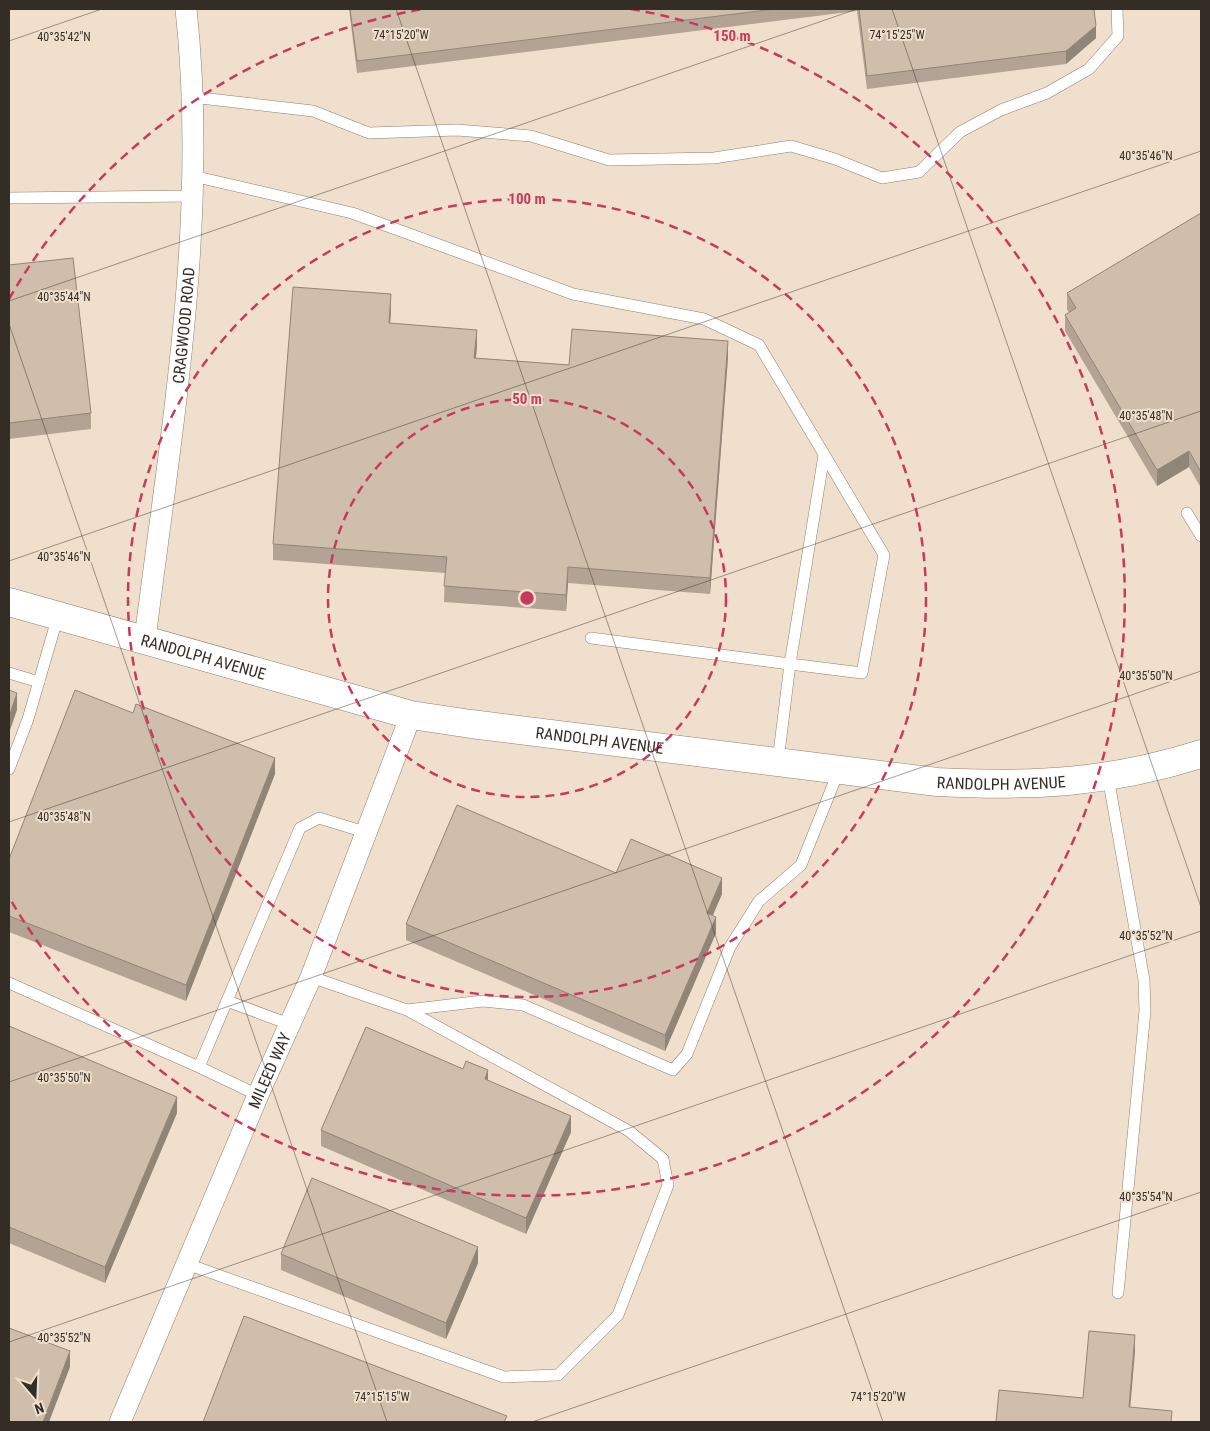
<svg xmlns="http://www.w3.org/2000/svg" width="1210" height="1431" font-family="'Roboto Condensed',sans-serif">
<style>
.lines{fill:none;stroke-linecap:round;stroke-linejoin:round}
.lane-casing{stroke:#8f806f;stroke-width:12}
.street-casing{stroke:#8f806f;stroke-width:22}
.secondary-casing{stroke:#8f806f;stroke-width:29}
.lane{stroke:#fff;stroke-width:11}
.street{stroke:#fff;stroke-width:21}
.secondary{stroke:#fff;stroke-width:28}
.wall{fill:#b2a394}
.shaded-wall{fill:#918578}
.building{fill:#cfbeac;stroke:#918578}
.ticks{fill:none;stroke:#332d26;stroke-width:1;stroke-opacity:0.45}
.ring{fill:none;stroke:#c8395c;stroke-width:2.5;stroke-dasharray:9 6}
.labels{text-anchor:middle;dominant-baseline:central;stroke-width:4;stroke-linejoin:round;paint-order:stroke}
.street-label{font-size:16px;fill:#332d26;stroke:#f0dfcc}
.ticks-label{font-size:12px;text-anchor:middle;fill:#332d26;stroke:#f0dfcc;stroke-width:4;stroke-linejoin:round;paint-order:stroke}
.centre{fill:#c8395c;stroke:#f0dfcc;stroke-width:2.5}
.ring-label{font-size:15px;text-anchor:middle;font-weight:bold;fill:#c8395c;stroke:#f0dfcc;stroke-width:4;stroke-linejoin:round;paint-order:stroke}
</style>
<rect width="100%" height="100%" fill="#f0dfcc"/>
<g class="lines">
<defs>
<g id="lane">
<polyline points="192,97 313,111 369,133 457,130 531,136 609,160 714,158 791,146 835,159 882,178 919,172 960,132 1001,110 1047,93 1089,69 1118,36 1117,9"/>
<polyline points="193,176 352,213 573,294 704,319 759,345 884,555 862,673 790,664 778,761"/>
<polyline points="9,198 192,196"/>
<polyline points="1187,513 1201,536"/>
<polyline points="591,638 790,664 824,455"/>
<polyline points="9,673 39,682"/>
<polyline points="9,769 28,719 58,616"/>
<polyline points="1108,777 1144,980 1145,1011 1118,1293"/>
<polyline points="9,983 199,1067 258,1095"/>
<polyline points="227,1001 289,1024"/>
<polyline points="407,1010 483,1001 523,1005 673,1070 687,1054 730,947 759,901 801,865 839,770"/>
<polyline points="199,1067 300,828 319,818 368,833"/>
<polyline points="187,1264 504,1377 558,1375 618,1315 668,1185 663,1159 629,1131 407,1010 311,977"/>
</g>
<g id="street">
<path id="s1" d="M145,639C171,430 209,220 186,9"/>
<path id="s2" d="M120,1422L258,1095L311,977L411,715"/>
</g>
<g id="secondary">
<path id="s3" d="M9,602L411,715L471,724L937,782C1033,787 1109,783 1201,754"/>
</g>
</defs>
<!-- lane casing -->
<use href="#lane" class="lane-casing"/>
<!-- street casing -->
<use href="#street" class="street-casing"/>
<!-- secondary casing -->
<use href="#secondary" class="secondary-casing"/>
<!-- lane -->
<use href="#lane" class="lane"/>
<!-- street -->
<use href="#street" class="street"/>
<!-- secondary -->
<use href="#secondary" class="secondary"/>
</g>
<!-- wall -->
<g class="wall">
<polygon points="349,9 1094,9 1096,38 1066,64 867,89 857,11 357,73"/>
<polygon points="1201,213 1201,488 1189,467 1157,486 1065,331 1065,315 1069,313 1067,309 1067,293"/>
<polygon points="9,265 91,413 91,429 9,439"/>
<polygon points="391,311 390,323 477,346 476,358 569,365 728,357 710,594 568,583 566,611 444,602 445,573 273,560 273,544"/>
<polygon points="133,713 275,774 186,1001 9,932 9,859"/>
<polygon points="616,873 722,894 712,916 716,933 665,1051 406,940 406,924"/>
<polygon points="9,1026 177,1113 105,1283 9,1243"/>
<polygon points="488,1080 571,1132 526,1234 321,1146 321,1130"/>
<polygon points="281,1254 478,1263 446,1339 281,1270"/>
</g>
<!-- shaded-wall -->
<g class="shaded-wall">
<polygon points="1096,26 1096,38 1066,64 1066,51"/>
<polygon points="391,294 391,311 389,339 389,323"/>
<polygon points="477,330 477,346 474,374 474,358"/>
<polygon points="728,341 728,357 710,594 710,578"/>
<polygon points="1189,451 1189,467 1157,486 1157,470"/>
<polygon points="568,567 568,583 566,611 566,595"/>
<polygon points="17,693 17,710 9,733 9,717"/>
<polygon points="275,758 275,774 186,1001 186,985"/>
<polygon points="722,878 722,894 707,929 707,913"/>
<polygon points="716,917 716,933 665,1051 665,1035"/>
<polygon points="488,1070 488,1087 485,1079"/>
<polygon points="177,1097 177,1113 105,1283 105,1267"/>
<polygon points="571,1116 571,1132 526,1234 526,1218"/>
<polygon points="478,1247 478,1263 446,1339 446,1323"/>
<polygon points="1135,1335 1135,1352 1129,1422 1129,1407"/>
<polygon points="70,1351 70,1367 49,1422 43,1422"/>
</g>
<!-- building -->
<g class="building">
<polygon points="350,9 775,9 357,61"/>
<polygon points="859,9 1094,9 1096,26 1066,51 867,76"/>
<polygon points="1201,213 1201,472 1189,451 1157,470 1065,315 1076,308 1067,293"/>
<polygon points="73,258 91,413 9,423 9,265"/>
<polygon points="293,287 391,294 389,323 477,330 474,358 569,365 572,329 728,341 710,578 568,567 566,595 444,586 447,557 273,544"/>
<polygon points="9,690 17,693 9,717"/>
<polygon points="75,690 133,713 136,704 275,758 186,985 9,916 9,859"/>
<polygon points="457,805 616,873 631,839 722,878 707,913 716,917 665,1035 406,924"/>
<polygon points="9,1026 177,1097 105,1267 9,1227"/>
<polygon points="366,1027 463,1069 466,1061 488,1070 485,1079 571,1116 526,1218 321,1130"/>
<polygon points="312,1178 478,1247 446,1323 281,1254"/>
<polygon points="244,1316 507,1416 504,1422 203,1422"/>
<polygon points="9,1328 70,1351 43,1422 9,1422"/>
<polygon points="1089,1331 1135,1335 1129,1407 1172,1411 1171,1422 996,1422 999,1390 1083,1398"/>
</g>
<!-- ticks -->
<path class="ticks" d="M396,9L883,1422M892,9L1201,907M9,41L102,9M9,301L857,9M9,324L387,1422M9,561L1201,151M9,822L1201,411M9,1082L1201,671M9,1342L1201,931M532,1422L1201,1192"/>
<!-- distance rings -->
<g class="ring">
<circle cx="527" cy="598" r="199"/>
<circle cx="527" cy="598" r="399"/>
<path d="M9 299A598 598 0 0 1 423 9M631 9A598 598 0 1 1 9 897"/>
</g>
<g class="labels">
<!-- street labels -->
<g class="street-label">
<text stroke="none"><textPath href="#s1" startOffset="316">CRAGWOOD ROAD</textPath></text>
<text stroke="none"><textPath href="#s3" startOffset="202">RANDOLPH AVENUE</textPath></text>
<text stroke="none"><textPath href="#s3" startOffset="608">RANDOLPH AVENUE</textPath></text>
<text stroke="none"><textPath href="#s3" startOffset="1012">RANDOLPH AVENUE</textPath></text>
<text stroke="none"><textPath href="#s2" startOffset="382">MILEED WAY</textPath></text>
</g>
</g>
<g class="ticks-label">
<text x="401" y="39">74°15'20"W</text>
<text x="897" y="39">74°15'25"W</text>
<text x="64" y="41">40°35'42"N</text>
<text x="1146" y="160">40°35'46"N</text>
<text x="64" y="301">40°35'44"N</text>
<text x="1146" y="420">40°35'48"N</text>
<text x="64" y="561">40°35'46"N</text>
<text x="1146" y="680">40°35'50"N</text>
<text x="64" y="821">40°35'48"N</text>
<text x="1146" y="940">40°35'52"N</text>
<text x="64" y="1082">40°35'50"N</text>
<text x="1146" y="1201">40°35'54"N</text>
<text x="64" y="1342">40°35'52"N</text>
<text x="382" y="1401">74°15'15"W</text>
<text x="878" y="1401">74°15'20"W</text>
</g>
<circle cx="527" cy="598" r="8" class="centre"/>
<g class="ring-label">
<text x="732" y="41">150 m</text>
<text x="527" y="204">100 m</text>
<text x="527" y="404">50 m</text>
</g>
<!-- border -->
<rect width="1210" height="1431" fill="none" stroke="#332d26" stroke-width="20"/>
<!-- north arrow -->
<g transform="translate(35 1396) rotate(161)" stroke="#f0dfcc" stroke-width="4" paint-order="stroke">
<path d="M0-4L9 19L0 12L-9 19Z" fill="#332d26"/>
<text y="-8" font-size="14" font-weight="bold" text-anchor="middle" fill="#332d26">N</text>
</g>
</svg>
